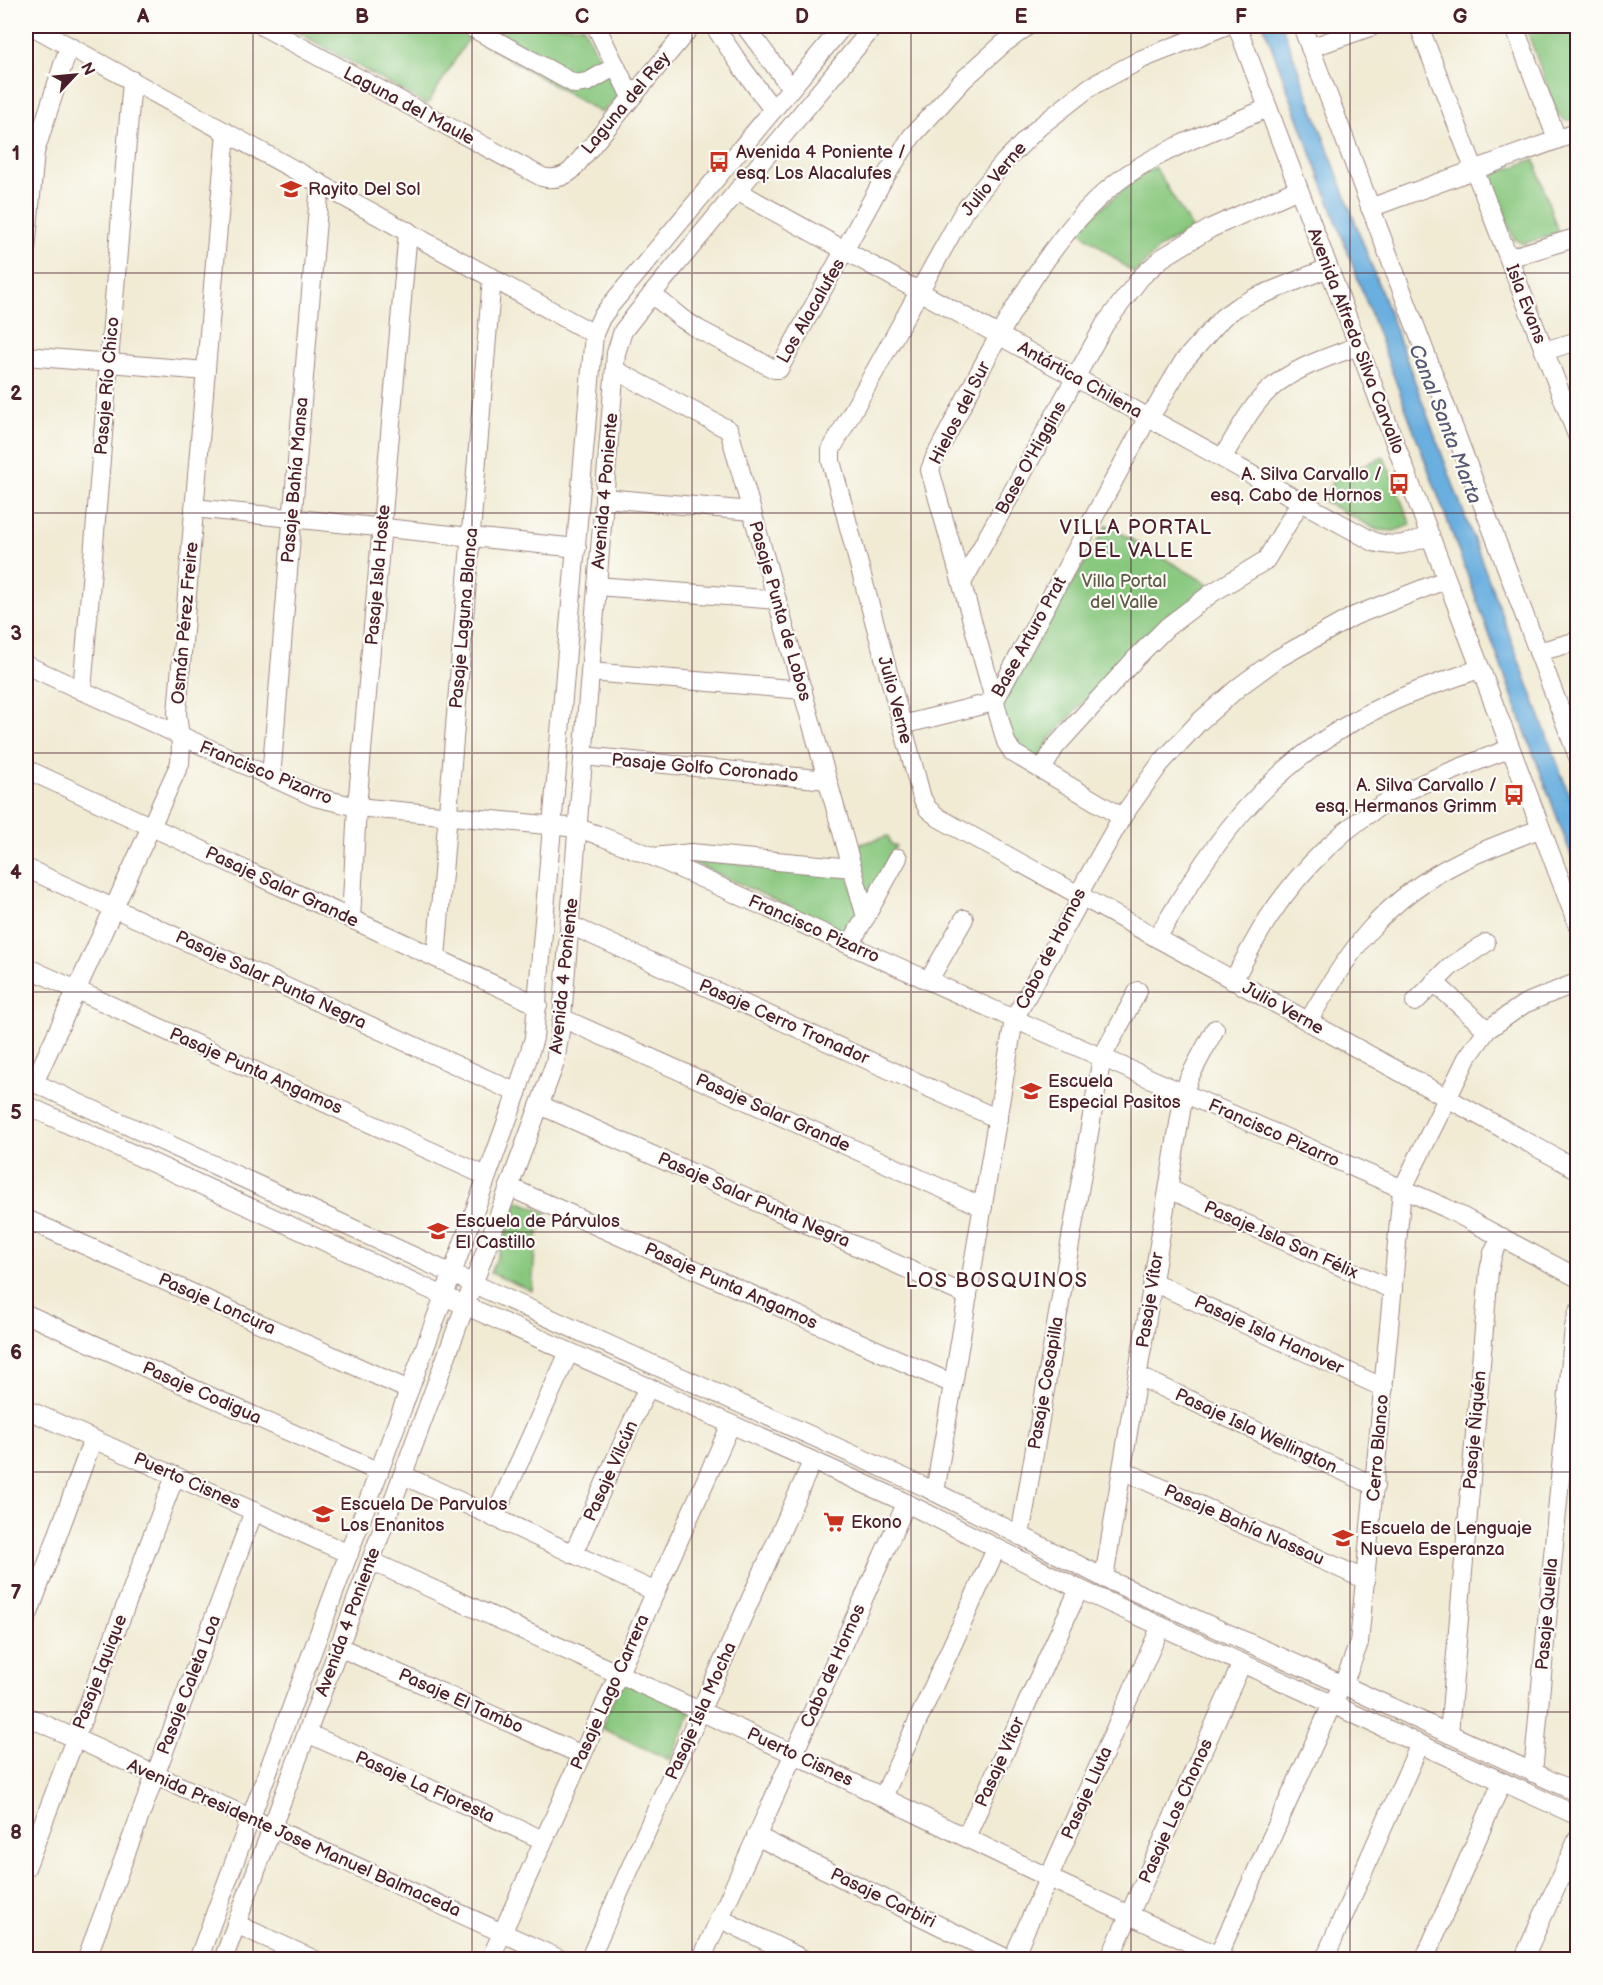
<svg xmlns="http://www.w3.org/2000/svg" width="1603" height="1985" font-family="'Balsamiq Sans',sans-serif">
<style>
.green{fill:#88c77e;stroke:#697354;stroke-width:1.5}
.water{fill:#69afdf;stroke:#5a6785;stroke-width:1.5}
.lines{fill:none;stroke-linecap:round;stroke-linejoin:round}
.minor-casing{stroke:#9e8580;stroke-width:20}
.minor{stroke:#fff;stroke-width:18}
.grid{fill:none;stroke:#4a1f2b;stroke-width:1.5;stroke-opacity:0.55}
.labels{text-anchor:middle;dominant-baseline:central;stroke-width:4.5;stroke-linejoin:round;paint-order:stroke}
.street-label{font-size:18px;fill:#4a1f2b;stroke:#fdfcf7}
.poi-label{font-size:18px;fill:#4a1f2b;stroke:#fdfcf7;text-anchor:start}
.park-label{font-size:18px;fill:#605a48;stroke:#fdfcf7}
.water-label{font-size:20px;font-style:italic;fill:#565973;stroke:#fdfcf7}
.neighbourhood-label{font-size:20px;letter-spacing:1.5px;fill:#4a1f2b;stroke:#fdfcf7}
.neatline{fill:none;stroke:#4a1f2b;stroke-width:2}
.grid-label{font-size:20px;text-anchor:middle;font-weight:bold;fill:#4a1f2b}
</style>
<rect width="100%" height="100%" fill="#fdfcf7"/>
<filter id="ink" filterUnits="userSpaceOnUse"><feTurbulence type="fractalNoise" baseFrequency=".0167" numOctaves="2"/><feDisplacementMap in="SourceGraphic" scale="12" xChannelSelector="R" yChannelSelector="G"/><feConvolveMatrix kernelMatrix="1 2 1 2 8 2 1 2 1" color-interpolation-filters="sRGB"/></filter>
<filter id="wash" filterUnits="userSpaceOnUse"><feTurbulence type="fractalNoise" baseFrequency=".008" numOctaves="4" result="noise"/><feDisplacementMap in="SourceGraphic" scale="24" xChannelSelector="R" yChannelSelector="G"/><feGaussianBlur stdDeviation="1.35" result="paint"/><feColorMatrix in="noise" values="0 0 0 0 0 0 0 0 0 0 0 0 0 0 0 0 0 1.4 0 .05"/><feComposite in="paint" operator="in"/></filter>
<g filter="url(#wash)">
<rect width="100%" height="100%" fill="#f1ebd4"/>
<!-- green -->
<g class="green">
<polygon points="297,26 583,26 619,96 601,113 470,36 427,105 299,33"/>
<polygon points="1525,26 1577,26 1577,117 1567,121 1558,115"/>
<polygon points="1534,159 1558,232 1523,244 1514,239 1492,182 1495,174"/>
<path d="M1155,167L1192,229L1162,246L1134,273L1078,230C1102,207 1126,185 1155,167Z"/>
<polygon points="1384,457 1411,525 1394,531 1377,530 1322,500 1336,476"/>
<polygon points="1107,525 1210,585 1154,631 1077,709 1049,740 1038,763 1020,751 999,707"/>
<polygon points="888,836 891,844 896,846 868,895 851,847"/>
<polygon points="683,858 848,874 858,911 849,934"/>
<polygon points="518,1201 547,1213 536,1239 532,1291 491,1273"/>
<polygon points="622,1680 692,1711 670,1760 601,1728"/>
</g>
<!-- water -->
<polygon class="water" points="1264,26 1282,26 1577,816 1577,871"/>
</g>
<g filter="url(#ink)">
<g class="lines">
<defs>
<g id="minor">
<polyline points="32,26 594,334"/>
<path d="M262,26L542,177C553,180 562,178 571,171L691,26"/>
<polyline points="469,26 575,84 588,82 616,66"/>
<polyline points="596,26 631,97"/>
<polyline points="714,26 741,66 773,110"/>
<polyline points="745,26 791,88"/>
<polyline points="1225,26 1142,59 1090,87 1039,127 1005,161 964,211 831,450 831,461 922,798 928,809 939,818 1578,1170"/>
<polyline points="1237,26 1578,926"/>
<polyline points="1302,26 1578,757"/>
<polyline points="1419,26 1578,438"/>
<polyline points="1514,26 1557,139"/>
<polyline points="1310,48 1373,26"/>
<path d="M737,191L1374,542C1397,548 1408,544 1429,536"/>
<polyline points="1370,208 1578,132"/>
<polyline points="26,250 35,152 69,46"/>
<polyline points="1509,258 1578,237"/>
<polyline points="652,294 681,318 698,329 774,369 779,369 883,180 912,136 964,79 1003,44 1028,26"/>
<polyline points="1544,351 1578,341"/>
<polyline points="26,356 206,371"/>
<polyline points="615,370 729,430 866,917"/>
<path d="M1223,457C1237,434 1250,407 1270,389C1293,368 1329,357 1358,346"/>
<polyline points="604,498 752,511"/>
<polyline points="194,508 577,548"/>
<polyline points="962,583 1105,324 1141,277 1162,258 1211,228 1298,189"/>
<polyline points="597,586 777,600"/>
<polyline points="1538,652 1578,641"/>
<polyline points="26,665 315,797 357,807 578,828 598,835 654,857 1014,1019 1444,1207 1578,1278"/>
<polyline points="590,672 803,690"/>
<polyline points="82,691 132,80"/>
<polyline points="902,725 994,702 1148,417 1157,406 1183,362 1223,317 1237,307 1254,298 1328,268"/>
<polyline points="583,756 827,780"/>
<polyline points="26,769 538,1005"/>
<polyline points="1042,770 1055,747 1136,658 1167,627 1212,593 1266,560 1301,501"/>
<polyline points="271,778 320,183"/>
<path d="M1122,817L1013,753L1006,742L930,470L935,457C985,365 1040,235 1128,174C1171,145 1221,128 1268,108"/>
<polyline points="654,857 691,853 852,868"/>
<polyline points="26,868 517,1093"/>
<polyline points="351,919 357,807 408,231"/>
<polyline points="570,925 998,1119"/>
<path d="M1157,938C1175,909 1192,878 1213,850C1255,790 1312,741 1377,709C1410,692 1445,681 1479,669"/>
<polyline points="850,945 898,858"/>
<polyline points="436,958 492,277"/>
<polyline points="26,967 486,1176"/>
<polyline points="929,980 964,919"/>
<path d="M1233,981C1245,959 1256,937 1269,917C1302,867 1347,823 1399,795C1434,777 1472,763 1509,749"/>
<polyline points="1434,982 1487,1030"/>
<polyline points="1415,1002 1450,967 1486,943"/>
<polyline points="562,1018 983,1207"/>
<path d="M1308,1022C1348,951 1384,899 1459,862C1485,849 1512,840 1539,829"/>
<polyline points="26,1079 485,1289 923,1486 1104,1578 1343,1685 1578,1793"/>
<polyline points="34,1083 180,763 181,746 177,713 226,132"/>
<polyline points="26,1105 444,1296 896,1498 1079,1589 1578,1816"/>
<polyline points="540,1105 968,1296"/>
<polyline points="509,1187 953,1384"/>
<polyline points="1169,1189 1393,1290"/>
<polyline points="26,1219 409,1390"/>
<polyline points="1153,1282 1384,1388"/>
<polyline points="26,1314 379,1472"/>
<polyline points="1138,1376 1375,1486"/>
<polyline points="26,1409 349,1554"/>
<polyline points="1122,1470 1366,1580"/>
<polyline points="403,1475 656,1592"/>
<polyline points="935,1492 1014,1019 1076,908 1083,886 1122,817 1160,764 1199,722 1240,686 1277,659 1354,616 1445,580"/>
<polyline points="494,1518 569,1352"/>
<polyline points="1020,1536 1102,1057 1138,991"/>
<polyline points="573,1554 648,1387"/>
<polyline points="371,1561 794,1754 1049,1878 1227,1960"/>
<polyline points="1104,1578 1184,1093 1189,1078 1215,1029"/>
<polyline points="26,1621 93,1439"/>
<polyline points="339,1647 582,1755"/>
<polyline points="26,1716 562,1960"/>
<polyline points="307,1733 543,1840"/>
<polyline points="1449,1734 1489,1271 1493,1253 1502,1237"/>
<polyline points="1533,1773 1574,1327 1578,1312"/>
<polyline points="883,1797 996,1549"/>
<polyline points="756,1836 1010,1960"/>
<polyline points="966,1837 1079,1589"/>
<polyline points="26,1868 175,1476"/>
<polyline points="719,1918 805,1960"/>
<polyline points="236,1924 315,1960"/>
<polyline points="86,1960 254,1511"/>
<polyline points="198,1960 444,1296 517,1093 534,1038 594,334 601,318 609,307 843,26"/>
<polyline points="223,1960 555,1063 562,1018 616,353 623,331 652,294 874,26"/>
<polyline points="490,1960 731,1424"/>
<polyline points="589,1960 812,1462"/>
<polyline points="701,1960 906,1504"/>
<polyline points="1012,1960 1161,1626"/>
<polyline points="1109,1960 1242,1663"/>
<polyline points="1216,1960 1332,1704 1343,1685 1359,1643 1402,1190 1467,1058 1487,1030 1524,1004 1578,982"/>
<polyline points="1324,1960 1420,1744"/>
<polyline points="1424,1960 1502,1782"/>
<polyline points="1523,1960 1578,1838"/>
</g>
</defs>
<!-- minor casing -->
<use href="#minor" class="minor-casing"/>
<!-- minor -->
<use href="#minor" class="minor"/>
</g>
</g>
<!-- grid -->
<path class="grid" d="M253,26V1960M472,26V1960M692,26V1960M911,26V1960M1131,26V1960M1350,26V1960M26,273H1578M26,513H1578M26,753H1578M26,992H1578M26,1232H1578M26,1472H1578M26,1712H1578"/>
<!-- icons -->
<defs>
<symbol id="bus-bare" viewBox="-9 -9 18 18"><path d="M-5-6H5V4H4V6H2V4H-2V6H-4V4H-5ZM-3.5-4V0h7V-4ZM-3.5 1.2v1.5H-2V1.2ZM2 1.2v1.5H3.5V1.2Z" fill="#c8321e" stroke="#fdfcf7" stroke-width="2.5" paint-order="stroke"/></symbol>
<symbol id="school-bare" viewBox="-9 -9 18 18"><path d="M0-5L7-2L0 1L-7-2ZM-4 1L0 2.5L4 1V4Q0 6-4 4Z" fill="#c8321e" stroke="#fdfcf7" stroke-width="2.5" paint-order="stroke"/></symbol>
<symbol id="supermarket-bare" viewBox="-9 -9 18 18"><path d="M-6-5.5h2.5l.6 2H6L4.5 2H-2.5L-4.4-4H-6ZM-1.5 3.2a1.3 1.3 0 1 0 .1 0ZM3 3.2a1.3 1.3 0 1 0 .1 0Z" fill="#c8321e" stroke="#fdfcf7" stroke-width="2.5" paint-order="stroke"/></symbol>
</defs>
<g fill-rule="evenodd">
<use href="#bus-bare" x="704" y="147" width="30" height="30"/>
<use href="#school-bare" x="276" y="174" width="30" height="30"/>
<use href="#bus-bare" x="1384" y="469" width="30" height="30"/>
<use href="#bus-bare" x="1499" y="780" width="30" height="30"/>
<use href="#school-bare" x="1016" y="1076" width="30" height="30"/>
<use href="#school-bare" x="423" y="1216" width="30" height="30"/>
<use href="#school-bare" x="308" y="1499" width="30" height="30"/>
<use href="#supermarket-bare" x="819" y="1507" width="30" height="30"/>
<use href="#school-bare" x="1328" y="1523" width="30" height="30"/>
</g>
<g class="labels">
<!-- street labels -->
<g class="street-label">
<text transform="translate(626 103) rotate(-50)">Laguna del Rey</text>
<text transform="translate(409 106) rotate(28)">Laguna del Maule</text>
<text transform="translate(994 179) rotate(-50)">Julio Verne</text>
<text transform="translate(1526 304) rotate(69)">Isla Evans</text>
<text transform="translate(811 311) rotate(-60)">Los Alacalufes</text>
<text transform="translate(1356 341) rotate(69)">Avenida Alfredo Silva Carvallo</text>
<text transform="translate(1080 380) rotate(29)">Antártica Chilena</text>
<text transform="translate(107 386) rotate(-85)">Pasaje Río Chico</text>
<text transform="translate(960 413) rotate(-63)">Hielos del Sur</text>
<text transform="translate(1031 458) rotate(-61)">Base O'Higgins</text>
<text transform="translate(295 480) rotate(-85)">Pasaje Bahía Mansa</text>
<text transform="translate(605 491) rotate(-85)">Avenida 4 Poniente</text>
<text transform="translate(378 575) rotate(-85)">Pasaje Isla Hoste</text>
<text transform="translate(780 611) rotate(74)">Pasaje Punta de Lobos</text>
<text transform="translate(464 618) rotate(-85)">Pasaje Laguna Blanca</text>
<text transform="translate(185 623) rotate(-85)">Osmán Pérez Freire</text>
<text transform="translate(1029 637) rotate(-61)">Base Arturo Prat</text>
<text transform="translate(895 700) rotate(75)">Julio Verne</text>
<text transform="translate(705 768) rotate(5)">Pasaje Golfo Coronado</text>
<text transform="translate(266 773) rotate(22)">Francisco Pizarro</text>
<text transform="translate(282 887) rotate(25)">Pasaje Salar Grande</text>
<text transform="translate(814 929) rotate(24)">Francisco Pizarro</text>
<text transform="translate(1051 949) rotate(-63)">Cabo de Hornos</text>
<text transform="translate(564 976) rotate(-84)">Avenida 4 Poniente</text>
<text transform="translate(271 980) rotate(25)">Pasaje Salar Punta Negra</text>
<text transform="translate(1283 1008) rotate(29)">Julio Verne</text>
<text transform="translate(784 1022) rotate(24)">Pasaje Cerro Tronador</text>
<text transform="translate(256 1071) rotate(24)">Pasaje Punta Angamos</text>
<text transform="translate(773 1113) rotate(24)">Pasaje Salar Grande</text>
<text transform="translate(1274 1133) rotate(24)">Francisco Pizarro</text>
<text transform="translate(754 1200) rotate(24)">Pasaje Salar Punta Negra</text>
<text transform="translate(1281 1240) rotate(24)">Pasaje Isla San Félix</text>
<text transform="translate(731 1286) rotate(24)">Pasaje Punta Angamos</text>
<text transform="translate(1150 1300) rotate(-81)">Pasaje Vítor</text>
<text transform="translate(217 1304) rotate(24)">Pasaje Loncura</text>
<text transform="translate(1269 1335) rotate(25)">Pasaje Isla Hanover</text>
<text transform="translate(1046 1383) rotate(-80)">Pasaje Cosapilla</text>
<text transform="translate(202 1393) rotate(24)">Pasaje Codigua</text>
<text transform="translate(1475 1430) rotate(-85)">Pasaje Ñiquén</text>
<text transform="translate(1256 1431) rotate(25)">Pasaje Isla Wellington</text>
<text transform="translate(1378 1448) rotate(-85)">Cerro Blanco</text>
<text transform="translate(611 1471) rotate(-66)">Pasaje Vilcún</text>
<text transform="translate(187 1481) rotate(24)">Puerto Cisnes</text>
<text transform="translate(1244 1525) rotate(24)">Pasaje Bahía Nassau</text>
<text transform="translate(1547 1614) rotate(-85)">Pasaje Quella</text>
<text transform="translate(348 1622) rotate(-70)">Avenida 4 Poniente</text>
<text transform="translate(833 1666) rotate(-66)">Cabo de Hornos</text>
<text transform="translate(100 1672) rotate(-69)">Pasaje Iquique</text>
<text transform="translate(189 1685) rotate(-69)">Pasaje Caleta Loa</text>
<text transform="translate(610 1692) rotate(-66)">Pasaje Lago Carrera</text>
<text transform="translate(461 1701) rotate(24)">Pasaje El Tambo</text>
<text transform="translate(701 1711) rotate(-66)">Pasaje Isla Mocha</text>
<text transform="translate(800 1757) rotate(25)">Puerto Cisnes</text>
<text transform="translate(1000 1762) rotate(-66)">Pasaje Vítor</text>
<text transform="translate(425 1787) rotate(24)">Pasaje La Floresta</text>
<text transform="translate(1087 1793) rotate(-66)">Pasaje Lluta</text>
<text transform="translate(1176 1811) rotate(-66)">Pasaje Los Chonos</text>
<text transform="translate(294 1838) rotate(24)">Avenida Presidente Jose Manuel Balmaceda</text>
<text transform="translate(883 1898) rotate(26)">Pasaje Carbiri</text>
</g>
<!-- poi labels -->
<g class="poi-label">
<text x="736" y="152">Avenida 4 Poniente /<tspan x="736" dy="21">esq. Los Alacalufes</tspan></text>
<text x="308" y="189">Rayito Del Sol</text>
<text x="1382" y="474" text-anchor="end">A. Silva Carvallo /<tspan x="1382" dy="21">esq. Cabo de Hornos</tspan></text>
<text x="1497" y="785" text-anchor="end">A. Silva Carvallo /<tspan x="1497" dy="21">esq. Hermanos Grimm</tspan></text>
<text x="1048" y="1081">Escuela<tspan x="1048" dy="21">Especial Pasitos</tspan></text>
<text x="455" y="1221">Escuela de Párvulos<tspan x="455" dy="21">El Castillo</tspan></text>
<text x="340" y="1504">Escuela De Parvulos<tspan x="340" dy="21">Los Enanitos</tspan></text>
<text x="851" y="1522">Ekono</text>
<text x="1360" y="1528">Escuela de Lenguaje<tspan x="1360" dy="21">Nueva Esperanza</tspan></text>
</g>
<!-- park labels -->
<g class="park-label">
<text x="1124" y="581">Villa Portal<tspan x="1124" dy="21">del Valle</tspan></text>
</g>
<!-- water labels -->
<g class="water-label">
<text transform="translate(1445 424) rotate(69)">Canal Santa Marta</text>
</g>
<!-- neighbourhood labels -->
<g class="neighbourhood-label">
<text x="1136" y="528">VILLA PORTAL<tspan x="1136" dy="23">DEL VALLE</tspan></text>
<text x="997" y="1281">LOS BOSQUINOS</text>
</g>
</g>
<!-- margin -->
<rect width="1603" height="1985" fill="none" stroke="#fdfcf7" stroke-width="66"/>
<!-- north arrow -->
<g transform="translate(75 75) rotate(64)" stroke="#fdfcf7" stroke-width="4.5" paint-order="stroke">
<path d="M0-4.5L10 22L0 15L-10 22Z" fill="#4a1f2b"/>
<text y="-9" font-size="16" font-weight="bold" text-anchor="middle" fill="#4a1f2b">N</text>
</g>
<rect x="33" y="33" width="1537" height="1919" class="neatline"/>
<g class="grid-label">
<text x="143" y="23">A</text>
<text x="362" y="23">B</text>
<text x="582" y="23">C</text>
<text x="802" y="23">D</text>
<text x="1021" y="23">E</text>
<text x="1241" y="23">F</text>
<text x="1460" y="23">G</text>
<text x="16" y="160">1</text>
<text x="16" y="400">2</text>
<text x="16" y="640">3</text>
<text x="16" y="879">4</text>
<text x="16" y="1119">5</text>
<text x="16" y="1359">6</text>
<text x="16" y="1599">7</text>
<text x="16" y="1839">8</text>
</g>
</svg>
